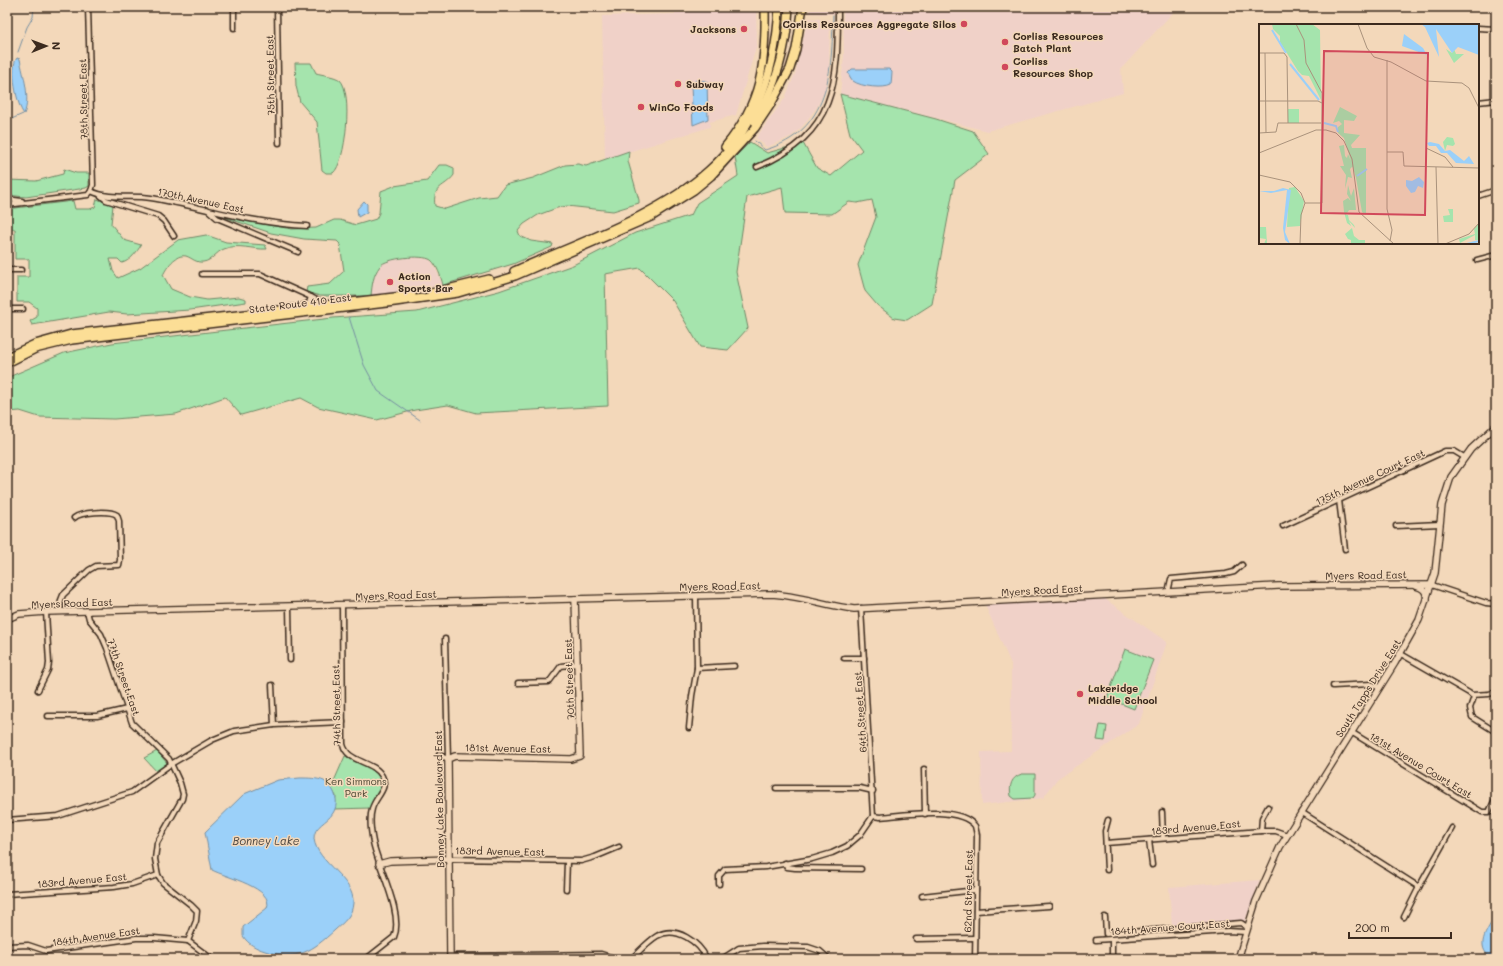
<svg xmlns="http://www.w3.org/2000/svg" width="1503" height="966" font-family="Mali,sans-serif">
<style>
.built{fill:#f0d1c8}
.green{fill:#a5e4ad;stroke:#708766}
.water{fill:#9bd0f9;stroke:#758ea1}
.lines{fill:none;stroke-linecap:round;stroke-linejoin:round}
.stream{stroke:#758ea1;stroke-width:1}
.street-casing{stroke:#3b2a1e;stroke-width:7}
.secondary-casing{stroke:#3b2a1e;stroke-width:8}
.highway-casing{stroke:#3b2a1e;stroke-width:10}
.street{stroke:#f3d8ba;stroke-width:4}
.secondary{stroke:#f3d8ba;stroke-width:5.5}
.highway{stroke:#fcde96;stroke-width:7}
.poi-dot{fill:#d1495b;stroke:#f3d8ba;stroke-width:1.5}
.labels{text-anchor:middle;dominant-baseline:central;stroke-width:3;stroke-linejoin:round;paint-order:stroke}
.poi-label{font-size:10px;font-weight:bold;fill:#3b2a1e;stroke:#f3d8ba;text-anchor:start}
.street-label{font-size:10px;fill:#3b2a1e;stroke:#f3d8ba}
.park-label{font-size:10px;fill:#4b4633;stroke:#f3d8ba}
.water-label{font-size:11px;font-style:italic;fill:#49433f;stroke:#f3d8ba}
.inset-river{fill:none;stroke:#9bd0f9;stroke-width:2}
.inset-road{fill:none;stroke:#a9927c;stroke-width:1}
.view{fill:#d1495b;fill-opacity:0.15;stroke:#d1495b;stroke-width:2}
.inset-edge{fill:none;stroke:#3b2a1e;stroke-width:2}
</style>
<rect width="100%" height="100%" fill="#f3d8ba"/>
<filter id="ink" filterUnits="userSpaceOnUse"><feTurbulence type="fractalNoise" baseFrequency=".025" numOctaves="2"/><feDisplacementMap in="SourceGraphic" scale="8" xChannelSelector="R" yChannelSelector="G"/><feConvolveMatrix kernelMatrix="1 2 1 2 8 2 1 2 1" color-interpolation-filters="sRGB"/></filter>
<g filter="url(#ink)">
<!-- built -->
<g class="built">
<polygon points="675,7 756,7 757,44 736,115 710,122 710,127 605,159 602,16 675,14"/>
<polygon points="810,7 835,7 835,14 809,13"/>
<polygon points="843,7 1178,7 1121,69 1123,93 987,131 840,94 844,56"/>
<polygon points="808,18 830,20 829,69 825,90 817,107 802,127 792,136 767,147 756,138 785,98 795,74"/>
<polygon points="413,257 429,259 433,263 443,285 371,296 374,276 381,264 390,260"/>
<polygon points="1105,599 1167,642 1139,724 1057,779 1043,798 982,805 981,752 1011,751 1011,664 985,605"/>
<polygon points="1260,880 1245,921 1172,926 1169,887"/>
</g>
<!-- green -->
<g class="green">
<path d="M295,63H311L316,73C323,75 335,76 340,80C353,92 346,163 333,173H326L322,170L317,122L300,102L296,86Z"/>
<polygon points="840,94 936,119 973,131 989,154 955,180 932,304 907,320 894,318 877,305 865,291 858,265 876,217 872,200 857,203 849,202 832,214 785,213 782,187 747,197 736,272 748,328 728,350 700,347 673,301 640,268 605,274 608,406 476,413 448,405 415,410 377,420 318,407 301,398 241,415 225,397 176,414 114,419 39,417 20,411 7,412 7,381 11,376 64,353 112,343 333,318 417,312 499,291 573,265 635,233 691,215 697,203 738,176 735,157 750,142 767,153 803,143 817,168 831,176 862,150 850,134"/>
<path d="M629,151L628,161L639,200V203L613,211L567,206L557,208L538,215L524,224L518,231L520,236L531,241L553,244L552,247L513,264L443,285C441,277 437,265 431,260C422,254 386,258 380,266C373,275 372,285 371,296H320L306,292L307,287L330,284L344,271L340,244L337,241L304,239L271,233L224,217L226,215L241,220L292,229L316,228L334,220H340L356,225L376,219L379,213L381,191L394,186L427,181L439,165H447L454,168V175C445,188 432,185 435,206L445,209L479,198L497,196L505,185L533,178L565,165L578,164L586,166Z"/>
<polygon points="64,169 76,173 89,173 89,186 86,188 26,197 7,195 7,180 36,181 63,174"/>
<path d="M97,199L113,205L111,224L124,240L141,245C137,252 130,261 122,263L118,259H110L113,271L118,278L140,268L178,240L206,235L226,242L265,245L267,249C253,250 238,243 224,249C216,252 212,261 203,262C196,263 192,258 186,256C175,254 167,267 163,275L171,289L190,297L207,300L239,297L246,299V302L190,310L127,314L109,312L32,325L30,321L37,317V308L29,302H17V277H29V259H15V229H7V209L73,201L75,209H90L95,207Z"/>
<polygon points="1125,649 1153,660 1134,709 1107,698"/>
<polygon points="1100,725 1107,726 1105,741 1097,740"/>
<polygon points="157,751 167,763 158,773 144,758"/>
<path d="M345,756C357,762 387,770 381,789C379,795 373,801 371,808L334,809L336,796L331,788Z"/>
<path d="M1022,774H1035V795L1033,798L1015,799L1011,796C1009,786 1011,777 1022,774Z"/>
</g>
<!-- water -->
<g class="water">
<path d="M17,58L20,59C23,75 31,98 24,114C17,106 9,67 17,58Z"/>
<path d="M852,69H889L892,72L891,85C884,89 861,87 853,81C851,79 849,75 848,73Z"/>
<polygon points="696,80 707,81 708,119 693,125 691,86"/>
<polygon points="364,201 367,204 367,212 358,217 357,209"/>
<path d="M300,778C308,778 317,778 324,781C335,788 340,802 333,813C328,822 313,826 314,839C317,863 355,879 353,903C352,916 345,921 335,930C312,951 297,962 265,951C256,948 248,944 243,936V927L267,908C275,888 225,877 212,870L205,832L244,794L278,780Z"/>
<path d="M1496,915V959C1491,959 1488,957 1486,953C1477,941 1490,926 1496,915Z"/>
</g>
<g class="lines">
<!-- stream -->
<g class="stream">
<polyline points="18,52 27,27 33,17 34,7"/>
<polyline points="7,121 23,114"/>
<path d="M755,141L765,150C830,131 832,72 833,15"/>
<polyline points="349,317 364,365 378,391 420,420"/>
</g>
<defs>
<g id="street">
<polyline points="88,7 93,185 91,191"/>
<polyline points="234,7 234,28"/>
<polyline points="277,7 279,143"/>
<polyline points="1478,28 1496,29"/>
<polyline points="1478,102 1496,100"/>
<path d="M757,167C837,134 838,82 838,7"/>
<path d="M91,191C109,200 132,195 151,198C203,207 254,224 307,226"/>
<polyline points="100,195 106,200 158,216 164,221 174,236"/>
<polyline points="1478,196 1496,190"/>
<polyline points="7,199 22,201"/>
<polyline points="7,205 88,195 91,191"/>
<polyline points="207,209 217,218 298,252"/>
<polyline points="1477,260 1496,255"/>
<polyline points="7,270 21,270"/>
<polyline points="202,274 260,274 311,297"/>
<polyline points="304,305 309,303 311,297 324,304"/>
<polyline points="7,309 23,309"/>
<polyline points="1339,500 1345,549"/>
<polyline points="1283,526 1445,451 1454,451 1464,457"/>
<polyline points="1396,526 1440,524"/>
<polyline points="1432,585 1486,603 1496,604"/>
<polyline points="1168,592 1171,579 1226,574 1234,572 1242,565"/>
<path d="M342,606L343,744C347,763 373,760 382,776C389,789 375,797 372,809C369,819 371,832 373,842C378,867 404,914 394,937L366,959"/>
<polyline points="289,607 290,660"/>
<path d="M60,611L61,600L63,595L89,570L96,566L119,565L120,560L119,521L117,515C109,510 81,512 74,518"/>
<polyline points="87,611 89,619 101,634 107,648 132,723 169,759 180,783 183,794 182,799 157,843 155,859 158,875 163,883 191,905 197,911 196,921 188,941"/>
<polyline points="1401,654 1469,693 1474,697 1470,708 1472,717 1496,732"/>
<polyline points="844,658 864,658"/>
<polyline points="697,668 734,666"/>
<polyline points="518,683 549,682 561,666 577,664"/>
<polyline points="272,685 274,725"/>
<polyline points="1333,686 1371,684 1379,687"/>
<polyline points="38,690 48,670 49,663 46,612"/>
<polyline points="1472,695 1489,694 1496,692"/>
<polyline points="48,716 97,716 127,709"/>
<polyline points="689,728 692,696 697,668 696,596"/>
<polyline points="1351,732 1482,812 1489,812 1496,797"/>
<polyline points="439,755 448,759 445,639"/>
<polyline points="924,769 925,814"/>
<polyline points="776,788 860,788 873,791"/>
<polyline points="7,811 7,820"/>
<polyline points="1162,812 1163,838"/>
<polyline points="1301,812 1419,887"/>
<path d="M873,816L880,817C904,815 959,805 975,826L977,835L975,959"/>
<polyline points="7,820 58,816 132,792 171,764 212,740 234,731 274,725 343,722"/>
<polyline points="1261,831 1262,818 1268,807"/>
<polyline points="1149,840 1152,865"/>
<polyline points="1106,843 1261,831 1276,831 1287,835"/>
<polyline points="450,859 581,861 595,857 619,847"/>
<polyline points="785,863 787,867 795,868 861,869"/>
<polyline points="1107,870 1105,831 1108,820"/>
<polyline points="719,884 719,876 725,869 766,867 812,859 832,853 847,846 860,835 873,816 861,608"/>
<polyline points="566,889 567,862"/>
<polyline points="7,894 114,887 132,884 158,875"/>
<polyline points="922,896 976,890"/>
<polyline points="976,911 1049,906"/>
<polyline points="1105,917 1106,934 1241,923 1247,927"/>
<polyline points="1404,917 1419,887 1452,828"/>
<polyline points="916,939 975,938"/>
<polyline points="1112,939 1112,959"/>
<polyline points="1096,940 1228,931 1245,932"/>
<polyline points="188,941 212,959"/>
<polyline points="7,946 28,945 46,951 136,938 154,938 188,941"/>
<polyline points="450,956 601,954 617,959"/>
<polyline points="1239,956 1253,959"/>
<path d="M631,959C639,952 647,942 657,936C676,925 699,942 707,959"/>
<polyline points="722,959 739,948 763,946 808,947 820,951 829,959"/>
</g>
<g id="secondary">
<path d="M1416,586C1424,588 1426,591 1427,599"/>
<path d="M7,619L19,614L46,612L770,594C799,595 826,606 854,609L1278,586L1432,585"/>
<polyline points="379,864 390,861 450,859"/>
<polyline points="450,959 448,759 455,756 571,759 580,756 575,599"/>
<polyline points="1238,959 1256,901 1280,847 1395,663 1419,620 1435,573 1442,505 1451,477 1471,449 1496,426"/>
</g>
<g id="highway">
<path d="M755,122C776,86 787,49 789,7"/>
<path d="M725,147C762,102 766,63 765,7"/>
<path d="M514,271C650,212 770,182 779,7"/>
<polyline points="431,293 489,279"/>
<polyline points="9,356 35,344 71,334 412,295"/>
<polyline points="7,363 35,349 72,340 395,302 458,293 515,276 651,217 694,190 711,176 755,128 771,104 790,69 796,49 803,7"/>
</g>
</defs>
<!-- street casing -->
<use href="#street" class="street-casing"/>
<!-- secondary casing -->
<use href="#secondary" class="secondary-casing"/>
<!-- highway casing -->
<use href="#highway" class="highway-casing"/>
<!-- street -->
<use href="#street" class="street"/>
<!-- secondary -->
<use href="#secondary" class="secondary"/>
<!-- highway -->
<use href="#highway" class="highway"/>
</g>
</g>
<!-- markers -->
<g class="poi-dot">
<circle cx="964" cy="24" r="4"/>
<circle cx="744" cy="29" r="4"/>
<circle cx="1005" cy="42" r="4"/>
<circle cx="1005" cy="67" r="4"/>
<circle cx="678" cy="84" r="4"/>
<circle cx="641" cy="107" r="4"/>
<circle cx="390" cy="282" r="4"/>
<circle cx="1080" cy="694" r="4"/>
</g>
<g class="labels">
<!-- poi labels -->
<g class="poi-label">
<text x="956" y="24" text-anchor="end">Corliss Resources Aggregate Silos</text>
<text x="736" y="29" text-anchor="end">Jacksons</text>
<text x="1013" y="36">Corliss Resources<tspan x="1013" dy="12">Batch Plant</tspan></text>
<text x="1013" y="61">Corliss<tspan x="1013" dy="12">Resources Shop</tspan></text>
<text x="686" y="84">Subway</text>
<text x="649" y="107">WinCo Foods</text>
<text x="398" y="276">Action<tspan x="398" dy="12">Sports Bar</tspan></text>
<text x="1088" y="688">Lakeridge<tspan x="1088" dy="12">Middle School</tspan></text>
</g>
<!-- street labels -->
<g class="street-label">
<text transform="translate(270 75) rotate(-91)">75th Street East</text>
<text transform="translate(83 99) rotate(-91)">78th Street East</text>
<text transform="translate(201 200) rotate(12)">170th Avenue East</text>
<text transform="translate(300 303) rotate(-7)">State Route 410 East</text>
<text transform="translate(1370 477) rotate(-25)">175th Avenue Court East</text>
<text transform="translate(1366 575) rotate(-1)">Myers Road East</text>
<text transform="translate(720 586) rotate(-1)">Myers Road East</text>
<text transform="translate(1042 590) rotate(-3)">Myers Road East</text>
<text transform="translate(396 595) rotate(-2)">Myers Road East</text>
<text transform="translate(72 603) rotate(-2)">Myers Road East</text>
<text transform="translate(124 677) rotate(71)">77th Street East</text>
<text transform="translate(569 679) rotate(-92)">70th Street East</text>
<text transform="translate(1368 688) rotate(-58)">South Tapps Drive East</text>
<text transform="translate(336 705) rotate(-91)">74th Street East</text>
<text transform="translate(860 712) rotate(-94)">64th Street East</text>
<text transform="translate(508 748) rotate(1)">181st Avenue East</text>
<text transform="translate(1421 765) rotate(31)">181st Avenue Court East</text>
<text transform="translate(439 799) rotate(-91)">Bonney Lake Boulevard East</text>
<text transform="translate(1196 827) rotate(-5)">183rd Avenue East</text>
<text transform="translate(500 851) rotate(1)">183rd Avenue East</text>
<text transform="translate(82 880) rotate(-5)">183rd Avenue East</text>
<text transform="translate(968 891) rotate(-89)">62nd Street East</text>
<text transform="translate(1170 927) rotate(-4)">184th Avenue Court East</text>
<text transform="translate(96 936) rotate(-8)">184th Avenue East</text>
</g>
<!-- park labels -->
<g class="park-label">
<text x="356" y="781">Ken Simmons<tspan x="356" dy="12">Park</tspan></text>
</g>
<!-- water labels -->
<g class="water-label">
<text x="266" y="840">Bonney Lake</text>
</g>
</g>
<!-- overview -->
<g transform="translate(1259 24)">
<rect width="220" height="220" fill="#f3d8ba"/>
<path d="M13,0H53L61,6L62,76L50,52L43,51L39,47L21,18V12L14,5ZM187,25L193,29L195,25L197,30H205L195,39ZM81,83L98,92L95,97L85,96V109L101,111L92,121L93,124H107V191L103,188L97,154L85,114L79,109V103L83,100L80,97L74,99ZM29,85H40V99H29ZM188,113L194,114L196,120L194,122L188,121L186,127L184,118ZM85,121L86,132L88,134L89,130L94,142L91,145L93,154L89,153L86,165L87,151L81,142H85L80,122ZM89,161L92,172L95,164L97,186H90L87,191H89L90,196L95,201L96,204L90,197L92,202L88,199L85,188L84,177L89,174L92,177L88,170ZM36,163L45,177L41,202L28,203L30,164ZM189,185H194V198H185L184,192L191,191ZM220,199V216H216V211L201,219L200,215L216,210L215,205ZM0,203H7L8,220H5L7,215L0,214ZM93,204L95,212L100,216H106V220H92V216L89,215L86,210Z" fill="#a5e4ad"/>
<path d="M162,0H220V31L199,23L193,29L177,5L180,33L166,3ZM145,10L164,24L168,31L143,22ZM171,118L180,120L186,127L191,126L205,137L210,132L215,140L197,139L188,129H182L177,122H170L168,119ZM160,153L165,158L164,164L159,162L156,168L152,169L147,162V156L153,157ZM24,164L32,166L26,208L31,220L26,216L24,204L28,166L12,169L0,167H15Z" fill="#9bd0f9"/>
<path class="inset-river" d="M13,6L27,29M31,40L60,76M65,99L77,102L79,108M98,152L108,145M208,220L220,217"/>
<path class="inset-road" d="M37,0L45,16L47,39L63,69V179H46M99,0L108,24L115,33L132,38L167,57L203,59L210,64L220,84M0,29H25L28,33L29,99M6,29L7,109M128,36V185L133,206L131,217M0,77H59L63,79M0,109L17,108L19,99H62M167,124L186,133L194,143M128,128H144L145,142L220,144M0,129L57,106H67L77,109L85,117L93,135L100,188L135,220M177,143L179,220M0,151L31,158L42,169L46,179L42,191L41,220M186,220L210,210L220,199"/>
<path class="view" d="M65,27L169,29L166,191L62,189Z"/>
<rect width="220" height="220" class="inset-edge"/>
</g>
<!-- margin -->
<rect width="1503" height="966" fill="none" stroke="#f3d8ba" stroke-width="24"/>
<rect x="12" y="12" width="1479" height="942" fill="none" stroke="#3b2a1e" stroke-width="1.5" filter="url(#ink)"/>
<!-- north arrow -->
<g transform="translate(46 46) rotate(89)" stroke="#f3d8ba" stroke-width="3" paint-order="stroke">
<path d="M0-3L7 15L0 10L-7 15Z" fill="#3b2a1e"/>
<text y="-6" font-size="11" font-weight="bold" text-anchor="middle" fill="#3b2a1e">N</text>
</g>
<!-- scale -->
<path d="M1349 932v6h102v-6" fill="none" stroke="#3b2a1e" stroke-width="2"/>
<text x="1355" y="932" font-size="12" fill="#3b2a1e" stroke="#f3d8ba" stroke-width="3" paint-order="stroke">200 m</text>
</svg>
